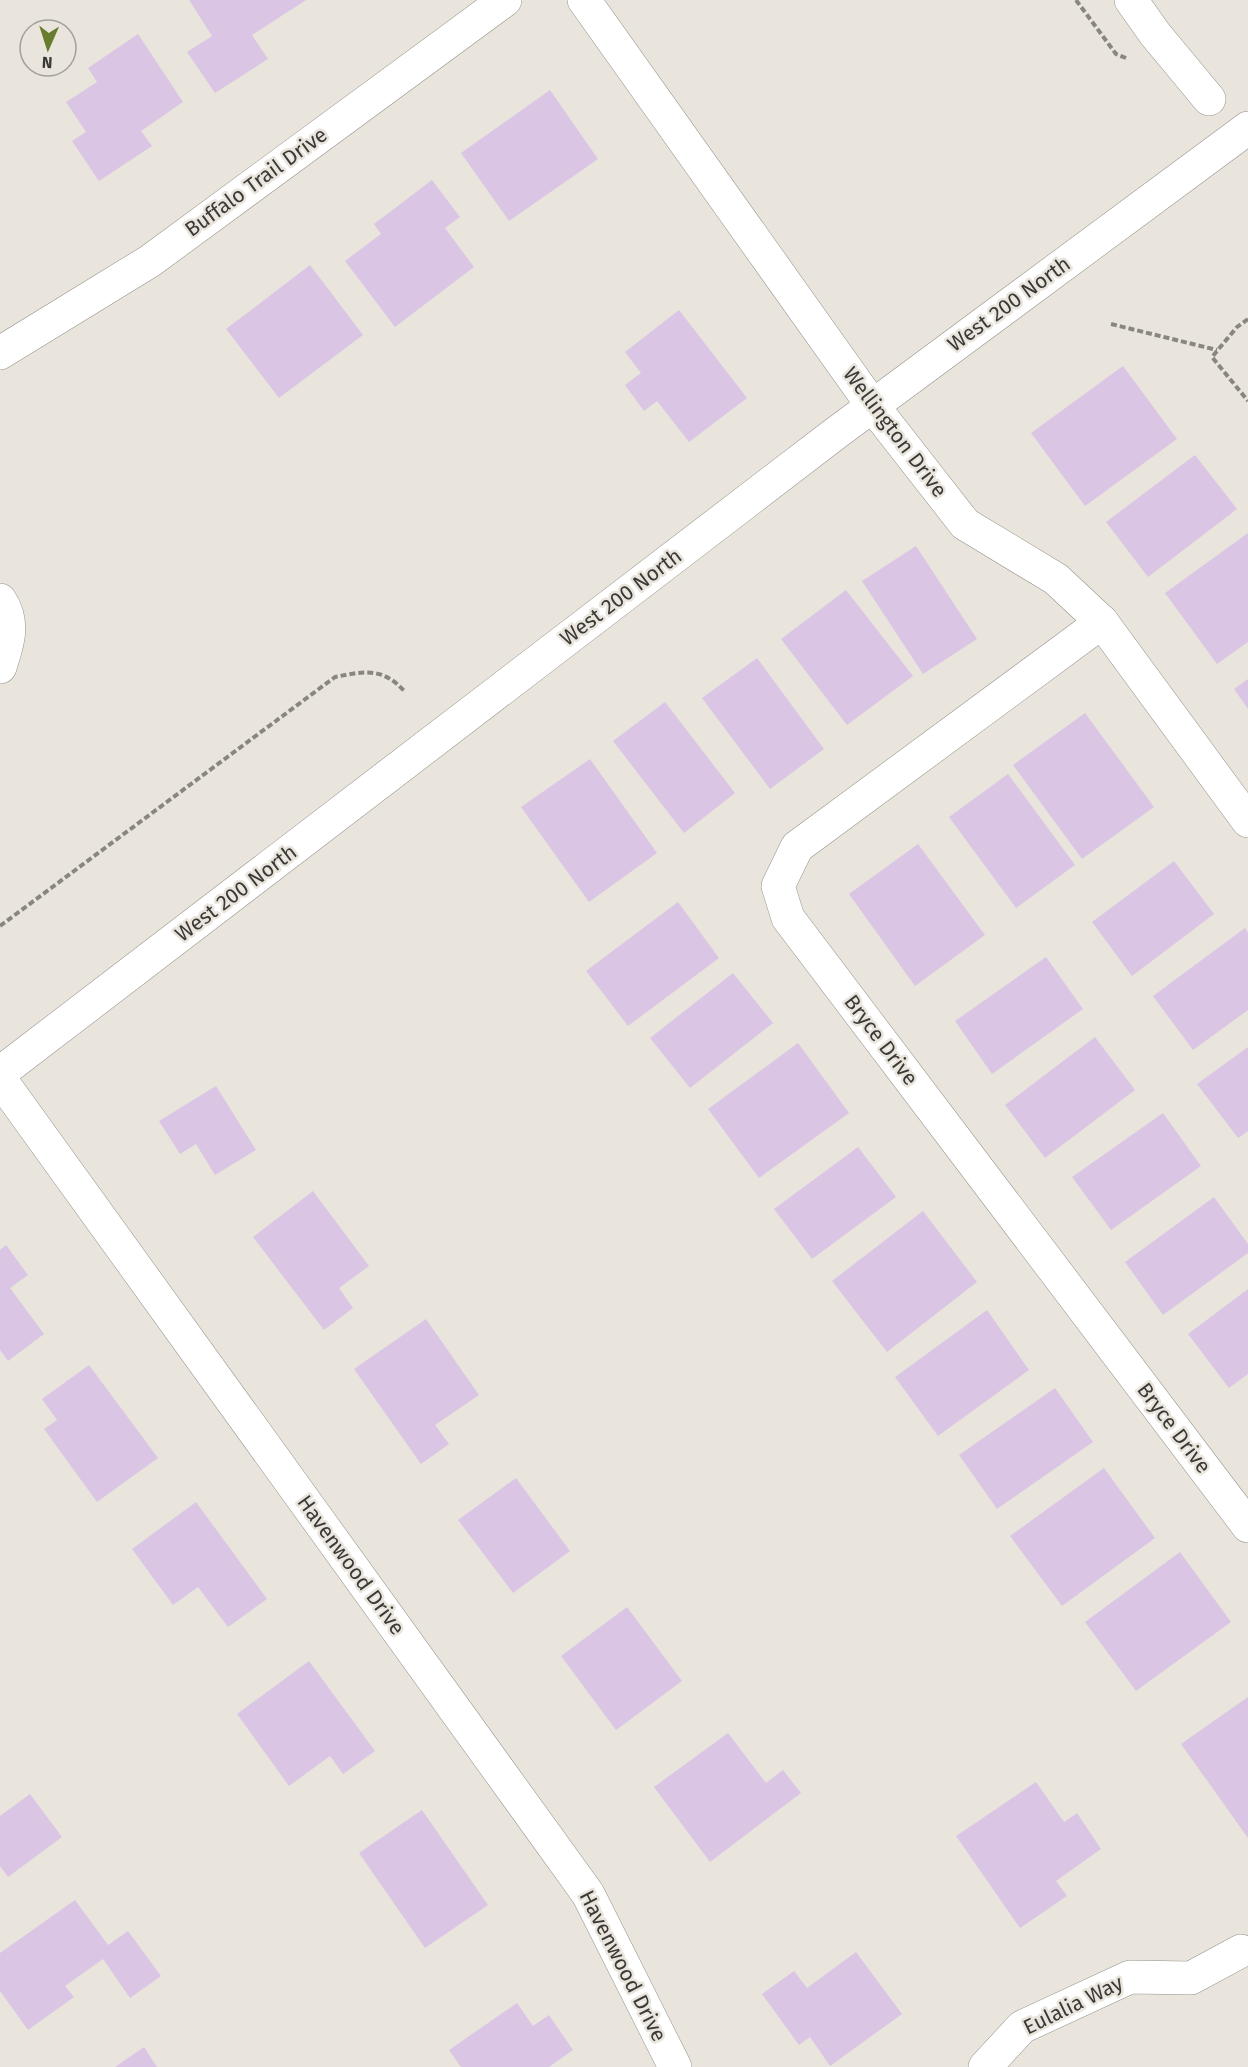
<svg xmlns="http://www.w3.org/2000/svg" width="1248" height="2067" font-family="'Fira Sans',sans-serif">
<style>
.building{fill:#dac5e5}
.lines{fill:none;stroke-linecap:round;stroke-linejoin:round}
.minor-casing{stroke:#95928b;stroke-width:34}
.major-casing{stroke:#95928b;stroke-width:34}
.path{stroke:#898681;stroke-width:4;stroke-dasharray:6 3;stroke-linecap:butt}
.minor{stroke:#fff;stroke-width:33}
.major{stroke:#fff;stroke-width:33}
.labels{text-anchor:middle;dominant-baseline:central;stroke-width:5;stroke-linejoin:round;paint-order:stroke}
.street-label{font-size:21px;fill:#3a3936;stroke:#e9e5dd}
</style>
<rect width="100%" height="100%" fill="#e9e5dd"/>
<!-- building -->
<g class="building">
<polygon points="189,0 306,0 252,35 268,59 215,93 187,52 212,36"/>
<polygon points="138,34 183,102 141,131 152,146 99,181 72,141 86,132 66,102 97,82 88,68"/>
<polygon points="550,90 598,159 509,221 461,153"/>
<polygon points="432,180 460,217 445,228 474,267 395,327 345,261 381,234 374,224"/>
<polygon points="310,265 363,335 279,398 226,329"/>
<polygon points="679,310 747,398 689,442 657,401 644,411 625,385 641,373 625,352"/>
<polygon points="1123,366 1177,439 1085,506 1031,433"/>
<polygon points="1195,455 1237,509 1148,577 1106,522"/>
<polygon points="1248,533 1248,642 1217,664 1165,593"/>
<polygon points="916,546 977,639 923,674 862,581"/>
<polygon points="846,590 913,676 847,725 781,639"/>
<polygon points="757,658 824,749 770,789 702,698"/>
<polygon points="1248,679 1248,709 1234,689"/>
<polygon points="665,702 735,793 684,833 613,741"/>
<polygon points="1085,713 1154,807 1082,859 1013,765"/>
<polygon points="590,759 657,853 589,902 521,807"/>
<polygon points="1008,774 1075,865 1016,908 949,817"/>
<polygon points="918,844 985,935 915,986 849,894"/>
<polygon points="1174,861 1214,914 1132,976 1092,922"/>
<polygon points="678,902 719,958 628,1026 586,971"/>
<polygon points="1245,928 1248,933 1248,1010 1193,1050 1153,996"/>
<polygon points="1046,957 1083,1009 992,1074 955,1021"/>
<polygon points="733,973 773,1023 690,1088 650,1038"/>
<polygon points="1095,1037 1135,1090 1045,1158 1005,1105"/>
<polygon points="798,1043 849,1113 759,1178 708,1109"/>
<polygon points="1248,1047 1248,1131 1238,1138 1197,1084"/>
<polygon points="216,1086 256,1150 215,1175 196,1144 180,1154 159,1121"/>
<polygon points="1163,1113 1201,1166 1111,1230 1072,1177"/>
<polygon points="858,1147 896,1197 812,1259 774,1209"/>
<polygon points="313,1191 369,1266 339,1288 353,1308 324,1330 253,1237"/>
<polygon points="1214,1197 1248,1244 1248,1253 1163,1315 1125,1262"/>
<polygon points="923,1211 977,1282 887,1352 832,1281"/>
<polygon points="6,1245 28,1275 10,1288 44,1334 8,1361 0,1350 0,1250"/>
<polygon points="1248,1289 1248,1374 1229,1388 1188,1334"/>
<polygon points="987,1310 1029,1370 938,1436 895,1377"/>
<polygon points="426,1319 479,1395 435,1425 449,1444 421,1464 354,1369"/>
<polygon points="89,1365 158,1458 97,1502 44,1429 57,1420 42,1399"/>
<polygon points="1055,1388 1093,1442 997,1509 959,1455"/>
<polygon points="1104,1468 1155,1538 1062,1606 1010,1536"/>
<polygon points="516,1478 570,1551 513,1593 458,1520"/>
<polygon points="196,1502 267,1599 228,1627 198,1587 173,1605 132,1549"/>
<polygon points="1180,1552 1231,1622 1136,1691 1085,1622"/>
<polygon points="627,1607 682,1681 616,1730 561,1656"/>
<polygon points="309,1661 375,1751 343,1774 330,1756 289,1786 237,1714"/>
<polygon points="1248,1697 1248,1838 1181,1744"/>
<polygon points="728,1733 766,1783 783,1770 801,1793 710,1862 654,1787"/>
<polygon points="1036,1782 1064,1822 1077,1813 1101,1849 1056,1881 1067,1896 1020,1928 956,1836"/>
<polygon points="30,1794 62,1837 8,1877 0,1866 0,1816"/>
<polygon points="422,1810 488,1905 425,1948 359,1853"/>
<polygon points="75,1900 108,1945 128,1931 161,1976 130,1998 103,1959 65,1986 74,1997 28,2030 0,1991 0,1953"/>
<polygon points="856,1952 902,2014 830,2066 810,2037 799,2045 762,1994 794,1971 807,1988"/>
<polygon points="517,2003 533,2026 549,2015 573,2050 549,2067 461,2067 449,2050"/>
<polygon points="144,2047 157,2067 115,2067"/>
</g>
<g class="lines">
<defs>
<g id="minor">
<polyline points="584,0 872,405 965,524 1056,579 1102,622 1248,821"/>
<polyline points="1131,0 1155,34 1209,99"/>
<polyline points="0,353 150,261 505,0"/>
<path d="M0,600C15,622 8,643 0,667"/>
<polyline points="1102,622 797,847 778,886 788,918 1248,1526"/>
<polyline points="0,1079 588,1894 675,2067"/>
<polyline points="985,2067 1022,2027 1130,1977 1191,1978 1241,1951"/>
</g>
<polyline id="major" points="0,1073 836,433 1248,128"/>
</defs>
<!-- minor casing -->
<use href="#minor" class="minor-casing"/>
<!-- major casing -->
<use href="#major" class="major-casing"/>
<!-- path -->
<g class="path">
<polyline points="1076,0 1116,54 1126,58"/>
<polyline points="1248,319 1237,327 1212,357 1248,401"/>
<polyline points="1111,324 1217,350"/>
<path d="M0,926L335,677C365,671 383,667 405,692"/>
</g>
<!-- minor -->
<use href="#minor" class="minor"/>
<!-- major -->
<use href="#major" class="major"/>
</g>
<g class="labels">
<!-- street labels -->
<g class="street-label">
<text transform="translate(256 182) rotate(-36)">Buffalo Trail Drive</text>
<text transform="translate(1009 304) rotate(-36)">West 200 North</text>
<text transform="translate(895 432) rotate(53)">Wellington Drive</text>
<text transform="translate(621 597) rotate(-37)">West 200 North</text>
<text transform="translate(236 893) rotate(-37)">West 200 North</text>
<text transform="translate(881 1040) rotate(53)">Bryce Drive</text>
<text transform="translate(1174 1428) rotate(53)">Bryce Drive</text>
<text transform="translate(351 1565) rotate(54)">Havenwood Drive</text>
<text transform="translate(623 1966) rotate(63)">Havenwood Drive</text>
<text transform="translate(1073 2005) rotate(-26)">Eulalia Way</text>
</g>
</g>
<!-- north arrow -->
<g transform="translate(48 48) rotate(183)"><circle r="28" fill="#e9e5dd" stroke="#a3a09a" stroke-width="1.5"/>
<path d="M0-4.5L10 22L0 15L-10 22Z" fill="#687c2d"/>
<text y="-9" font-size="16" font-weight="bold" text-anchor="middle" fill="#3a3936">N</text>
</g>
</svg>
